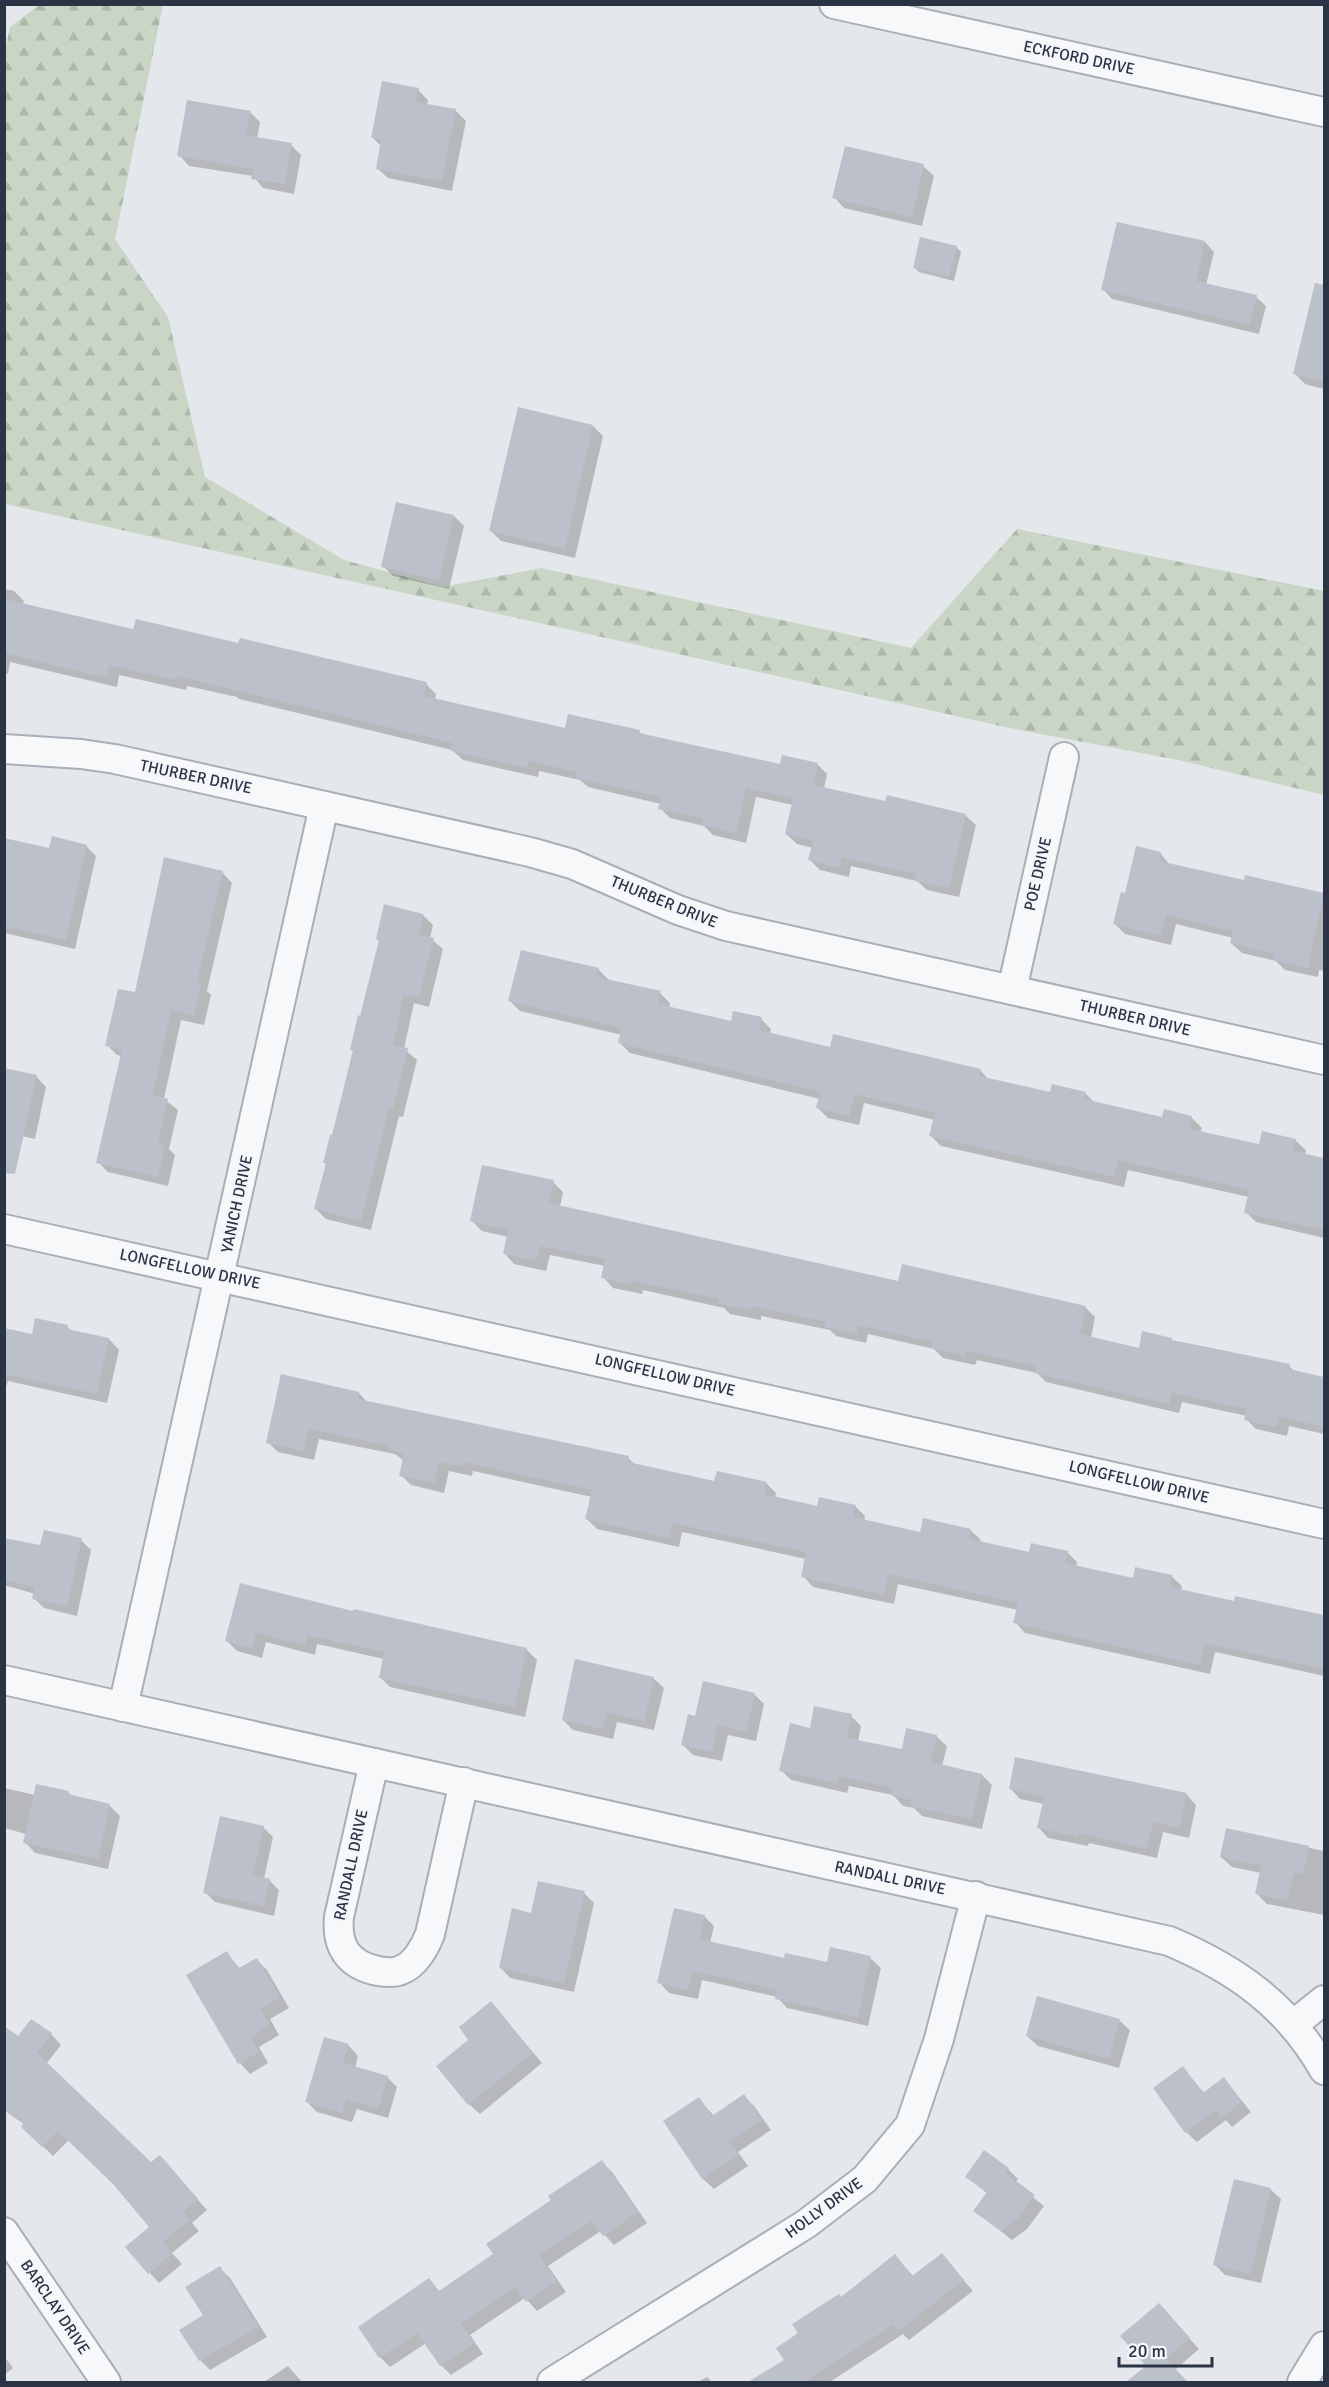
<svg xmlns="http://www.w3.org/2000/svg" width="1329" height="2387" font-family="Signika,sans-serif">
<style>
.forest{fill:url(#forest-firs)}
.shadow{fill:#0003}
.building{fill:#bbc0ca}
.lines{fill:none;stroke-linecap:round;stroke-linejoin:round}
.street-casing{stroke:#a9aeb7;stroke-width:32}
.street{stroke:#f7f8fa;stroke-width:28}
.labels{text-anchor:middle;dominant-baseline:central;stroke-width:5;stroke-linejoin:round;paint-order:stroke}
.street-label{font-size:16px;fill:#2b3445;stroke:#f4f6f9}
</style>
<defs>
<pattern id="forest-firs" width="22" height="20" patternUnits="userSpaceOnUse" patternTransform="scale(1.5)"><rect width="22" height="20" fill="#c9d6c5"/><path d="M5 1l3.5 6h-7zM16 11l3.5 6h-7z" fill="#adb8ab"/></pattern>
</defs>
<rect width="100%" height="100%" fill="#e4e7ec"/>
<!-- forest -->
<polygon class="forest" points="39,5 163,5 115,239 168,317 205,477 344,560 443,587 541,568 911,648 1017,529 1324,591 1324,795 1178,760 1010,728 5,504 5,51 10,27"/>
<!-- shadow -->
<g class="shadow">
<polygon points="418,90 428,100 427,106 456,111 466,121 452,191 388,178 377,168 381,146 373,138"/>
<polygon points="250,112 260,122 257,139 291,145 301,155 294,194 263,188 253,176 189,166 179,155"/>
<polygon points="923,166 934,176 922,226 844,208 834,197"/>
<polygon points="1205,242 1214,252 1206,285 1256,297 1266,306 1259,334 1112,299 1103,289"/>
<polygon points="956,247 961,252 954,281 919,272 914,267"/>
<polygon points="1315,287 1324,289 1324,389 1305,384 1295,374"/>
<polygon points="593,426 603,436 575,558 501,541 491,531"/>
<polygon points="454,516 464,526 449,589 393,576 383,566"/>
<polygon points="4,589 14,591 24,601 23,605 134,631 240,644 426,684 436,694 435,700 566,730 639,732 643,735 781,766 817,764 827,774 824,789 887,803 965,815 976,825 959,897 927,890 917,881 851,866 849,877 820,870 810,860 813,848 797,844 786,834 793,805 756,797 746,843 713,835 704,826 670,818 660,808 661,804 588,787 580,780 539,771 538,777 463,760 452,750 239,699 237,697 187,686 186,690 119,675 117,687 10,662 8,674 4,673"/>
<polygon points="4,839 50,850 86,846 96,856 75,949 4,933"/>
<polygon points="1160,853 1170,865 1245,882 1246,877 1324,895 1324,971 1319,970 1318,977 1285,970 1276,961 1242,953 1231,943 1233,938 1176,924 1171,945 1125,934 1115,924 1126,895"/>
<polygon points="222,872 232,883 207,991 211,995 204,1025 181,1020 164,1099 178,1110 169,1149 175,1155 168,1186 108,1172 98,1162 122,1056 117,1055 107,1045 137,994"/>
<polygon points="423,915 433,925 430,938 443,949 429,1007 414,1003 404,1049 417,1060 403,1117 399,1116 371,1230 326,1219 316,1209 327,1165 324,1162 333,1137 354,1052 351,1049 362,1017 380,941 377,939"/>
<polygon points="522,951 599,970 609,980 660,993 670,1003 669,1008 732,1023 761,1019 771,1029 770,1034 831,1048 980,1070 989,1080 1051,1094 1085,1093 1095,1103 1163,1119 1191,1117 1202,1128 1200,1133 1261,1146 1295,1140 1306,1150 1305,1155 1324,1160 1324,1238 1256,1222 1246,1212 1249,1197 1128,1170 1124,1187 941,1146 931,1136 935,1120 864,1103 859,1125 828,1118 818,1108 820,1099 630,1053 620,1043 622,1035 520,1011 510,1001"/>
<polygon points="36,1076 46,1087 35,1139 4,1132"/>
<polygon points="553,1182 563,1192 560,1207 900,1283 1085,1307 1095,1317 1091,1338 1140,1349 1171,1339 1174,1342 1289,1366 1295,1372 1324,1378 1324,1434 1289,1426 1287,1436 1256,1429 1246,1419 1247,1416 1182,1402 1179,1413 1046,1382 1037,1373 977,1360 975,1365 943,1358 934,1349 868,1334 866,1343 836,1336 830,1330 761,1316 761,1320 730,1314 724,1308 643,1290 642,1294 613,1288 603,1277 605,1266 550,1255 546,1271 514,1264 504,1253 508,1237 482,1231 472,1221"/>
<polygon points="67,1327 72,1331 109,1339 119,1350 107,1403 8,1381 4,1393 4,1329 33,1336"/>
<polygon points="359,1393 368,1403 628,1458 637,1466 715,1483 766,1483 776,1493 775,1498 818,1508 855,1506 865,1516 864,1521 921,1534 970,1530 981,1540 980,1543 1030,1553 1067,1552 1077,1562 1076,1567 1134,1580 1171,1576 1182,1586 1181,1591 1235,1603 1236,1597 1324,1617 1324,1676 1215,1652 1210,1674 1025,1633 1015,1622 1018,1610 898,1584 894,1604 813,1587 803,1576 806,1559 682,1532 679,1547 597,1529 587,1519 592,1497 473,1471 472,1476 449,1471 444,1493 411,1485 401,1475 404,1461 395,1454 319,1439 314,1460 278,1452 268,1442"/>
<polygon points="81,1540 91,1550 77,1616 44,1608 34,1598 35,1594 4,1585 4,1542 41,1547"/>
<polygon points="241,1585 355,1613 355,1610 527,1650 537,1660 525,1717 390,1687 380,1677 384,1659 317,1644 315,1655 266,1642 262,1658 237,1651 227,1641"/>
<polygon points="653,1678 664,1688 654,1730 617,1722 613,1739 573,1730 563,1720"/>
<polygon points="754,1694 764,1704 756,1741 728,1735 722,1761 693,1755 683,1745 696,1718"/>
<polygon points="851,1716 861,1726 858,1742 903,1751 936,1736 947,1746 942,1766 982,1775 992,1785 982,1829 922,1816 914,1808 903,1806 893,1795 849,1786 847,1793 791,1780 781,1770 811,1729"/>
<polygon points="4,1788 35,1795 68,1792 73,1797 109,1805 120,1816 108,1869 35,1853 25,1842 26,1834 4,1828"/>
<polygon points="1010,1788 1186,1794 1196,1805 1189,1838 1163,1832 1157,1858 1089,1843 1088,1846 1048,1838 1038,1827 1044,1804 1020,1799"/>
<polygon points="263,1827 273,1837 264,1879 269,1880 279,1890 274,1916 215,1902 205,1892"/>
<polygon points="1227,1830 1324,1851 1324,1915 1267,1904 1256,1893 1261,1873 1232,1867 1221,1857"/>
<polygon points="584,1893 594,1903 574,1992 510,1978 500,1967 532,1914"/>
<polygon points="704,1916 714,1926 710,1943 785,1960 828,1964 870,1958 881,1968 868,2026 787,2008 777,1997 702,1980 698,1999 669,1993 659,1982"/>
<polygon points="227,1953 240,1969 257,1960 267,1970 289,2008 270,2019 279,2035 259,2047 268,2063 250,2074 240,2063 188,1976"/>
<polygon points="491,2003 542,2063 480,2114 469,2104 471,2040"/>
<polygon points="1119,2020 1130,2030 1119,2068 1038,2046 1027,2036"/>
<polygon points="4,2028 19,2038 51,2034 61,2045 46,2064 151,2164 160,2157 207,2210 192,2223 199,2231 172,2253 182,2264 159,2283 127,2248 151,2228 117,2186 69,2140 53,2156 23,2127 25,2125 4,2110"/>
<polygon points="348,2045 358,2056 355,2068 387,2077 397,2087 388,2118 357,2109 352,2122 317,2112 307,2102"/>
<polygon points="1183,2068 1205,2094 1224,2079 1251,2112 1232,2127 1226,2120 1197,2142 1186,2132"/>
<polygon points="744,2096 754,2106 771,2130 738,2152 748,2166 714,2189 703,2179 665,2122 698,2098 714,2116"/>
<polygon points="602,2162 612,2172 647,2223 614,2245 601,2231 548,2266 566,2292 537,2311 525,2298 470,2335 483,2354 451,2375 441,2365 426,2343 390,2367 380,2357 429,2280 440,2292 495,2254 553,2200"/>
<polygon points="1008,2169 1018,2179 1015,2183 1044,2206 1027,2229 1012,2240 975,2211 988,2194 967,2177"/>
<polygon points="1270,2189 1281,2199 1261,2283 1225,2275 1215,2265"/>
<polygon points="942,2255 973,2291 909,2340 903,2334 830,2382 751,2382 786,2360 800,2334 895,2256 914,2277"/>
<polygon points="219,2268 230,2278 267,2337 210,2370 200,2360 205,2316"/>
<polygon points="1159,2305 1199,2349 1175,2370 1186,2382 1148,2382 1140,2373 1148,2366"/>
<polygon points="4,2356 13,2368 4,2375"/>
<polygon points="288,2366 302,2382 264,2382"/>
<polygon points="707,2377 712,2382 698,2382"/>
</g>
<!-- building -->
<g class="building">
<polygon points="382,81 419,88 416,102 456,109 442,181 376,169 381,140 371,138"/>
<polygon points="187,100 251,111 246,135 292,143 285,184 251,179 253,169 177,156"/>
<polygon points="845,146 924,164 912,217 832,198"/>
<polygon points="1117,222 1205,241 1196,281 1257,295 1250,325 1101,290"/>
<polygon points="920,237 957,246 949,277 913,268"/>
<polygon points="1315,283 1324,285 1324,382 1293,374"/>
<polygon points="518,407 593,425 565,549 489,531"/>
<polygon points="396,502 454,515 439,580 381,567"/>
<polygon points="4,599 133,629 136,619 238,643 240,638 427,682 424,696 565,728 568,714 640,730 639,733 780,764 782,755 818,763 813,785 885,801 887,795 966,814 949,888 915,881 916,874 842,857 839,868 808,860 813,841 785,834 793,798 746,788 736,833 702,825 703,818 658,809 661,797 576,778 577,772 529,761 528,768 451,751 452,743 177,676 176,680 109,665 107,678 4,653"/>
<polygon points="52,836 87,845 66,940 4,926 4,838 49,848"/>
<polygon points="1136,846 1161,852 1159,861 1244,880 1245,875 1324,893 1308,968 1273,960 1274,954 1230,943 1233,931 1166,915 1161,936 1113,924 1121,892 1125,893"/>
<polygon points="164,857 223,871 197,982 201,983 194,1016 171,1010 153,1095 168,1099 158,1142 165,1144 158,1177 96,1163 122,1049 105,1046 118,989 135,992"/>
<polygon points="384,904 423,914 419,934 434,938 419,997 404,994 393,1045 408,1048 393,1108 389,1107 361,1221 314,1209 326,1163 323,1163 330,1135 332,1135 353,1050 350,1050 358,1015 360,1016 379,940 376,939"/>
<polygon points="521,950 599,968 597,977 661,991 658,1004 731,1021 733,1011 762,1017 759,1030 830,1047 833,1034 981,1069 979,1076 1050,1092 1052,1084 1086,1092 1084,1099 1162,1117 1164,1109 1192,1116 1189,1129 1259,1144 1262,1131 1296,1139 1293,1151 1324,1158 1324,1230 1244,1213 1249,1190 1118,1160 1114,1177 929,1136 935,1113 854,1094 849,1116 816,1108 820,1092 618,1043 622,1028 508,1001"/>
<polygon points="4,1068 37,1075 15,1174 4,1173"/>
<polygon points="482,1165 554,1180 549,1203 898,1281 902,1264 1086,1306 1080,1334 1139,1348 1142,1331 1172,1338 1172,1340 1290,1364 1289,1369 1324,1377 1324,1427 1279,1417 1277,1427 1244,1420 1247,1409 1172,1393 1169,1404 1034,1373 1036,1366 967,1351 965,1356 931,1348 932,1342 858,1325 857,1334 824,1327 826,1322 751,1306 751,1310 718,1304 719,1299 633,1281 632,1285 601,1278 605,1259 540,1246 536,1261 503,1254 508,1230 470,1221"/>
<polygon points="35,1318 68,1325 67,1329 109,1338 97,1394 4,1374 4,1328 32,1334"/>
<polygon points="281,1374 359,1392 358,1399 629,1456 628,1462 714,1481 717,1471 767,1482 764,1494 817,1506 819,1497 856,1505 853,1517 920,1532 923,1518 971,1529 969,1539 1029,1552 1031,1543 1068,1551 1065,1563 1133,1578 1135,1567 1172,1575 1170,1587 1234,1601 1235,1596 1324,1615 1324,1669 1205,1643 1200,1665 1013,1623 1018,1603 888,1574 884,1595 801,1577 806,1552 672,1523 669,1538 585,1519 592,1490 463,1462 462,1467 439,1462 434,1483 399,1476 404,1454 389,1451 390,1446 309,1429 304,1451 266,1443"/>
<polygon points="44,1530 82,1538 67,1606 32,1599 35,1587 4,1580 4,1538 40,1545"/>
<polygon points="240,1583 353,1611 354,1609 527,1648 515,1707 379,1678 384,1652 307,1635 305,1645 256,1633 252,1648 225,1641"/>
<polygon points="575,1659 654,1677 644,1721 607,1713 603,1729 562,1720"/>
<polygon points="703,1681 755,1693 746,1732 718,1725 712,1752 681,1745 688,1714 695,1716"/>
<polygon points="814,1706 852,1714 847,1738 902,1749 906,1728 937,1735 931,1762 982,1774 972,1819 910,1806 911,1800 892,1796 893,1788 839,1776 837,1783 779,1771 790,1723 810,1728"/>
<polygon points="1015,1757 1187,1793 1179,1828 1153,1822 1147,1849 1079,1833 1078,1837 1037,1828 1044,1797 1009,1789"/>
<polygon points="36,1784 69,1791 68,1794 110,1804 98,1859 23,1843"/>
<polygon points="220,1816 264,1826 253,1875 270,1879 264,1906 203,1893"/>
<polygon points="1226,1828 1309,1846 1303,1875 1294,1873 1288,1901 1255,1894 1261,1866 1220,1857"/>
<polygon points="538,1881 585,1891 564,1983 499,1968 512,1908 531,1913"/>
<polygon points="674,1908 705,1915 699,1939 784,1958 785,1953 827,1962 830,1947 871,1956 858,2017 775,1999 777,1990 692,1971 688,1990 657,1983"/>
<polygon points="227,1951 237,1969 257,1958 280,1997 261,2009 270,2025 250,2037 259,2052 238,2064 186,1975"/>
<polygon points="1037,1996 1120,2019 1109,2059 1026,2036"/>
<polygon points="491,2001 533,2053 468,2105 436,2066 468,2040 459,2027"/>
<polygon points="31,2019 52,2033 37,2053 151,2162 160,2155 198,2199 183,2212 190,2220 163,2242 173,2253 148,2274 125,2247 149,2227 114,2185 58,2131 42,2147 21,2127 24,2123 4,2109 4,2026 18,2036"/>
<polygon points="324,2037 349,2044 343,2063 388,2076 378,2109 346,2100 342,2113 305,2102"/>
<polygon points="1183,2066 1203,2093 1224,2077 1242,2102 1221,2118 1216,2110 1185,2133 1153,2088"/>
<polygon points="744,2094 762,2120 729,2142 739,2155 702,2179 663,2121 699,2097 712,2116"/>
<polygon points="984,2150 1009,2168 1005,2173 1035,2195 1017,2219 1001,2231 973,2211 987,2192 965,2177"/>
<polygon points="602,2160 638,2212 603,2236 592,2221 539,2255 557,2281 526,2302 516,2287 461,2324 474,2343 440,2366 417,2333 379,2358 358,2327 429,2278 439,2291 493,2254 486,2244 551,2200 548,2196"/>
<polygon points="1234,2179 1271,2188 1251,2274 1213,2265"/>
<polygon points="942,2253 964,2280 898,2331 893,2325 805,2382 748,2382 784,2360 776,2348 798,2333 792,2324 839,2294 841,2297 895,2254 912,2276"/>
<polygon points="220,2266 258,2327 199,2361 179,2330 203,2315 185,2287"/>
<polygon points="1159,2303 1190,2338 1166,2359 1188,2382 1126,2382 1146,2366 1120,2336"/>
</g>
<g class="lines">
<defs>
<g id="street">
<polyline points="834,4 1324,112"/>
<polyline points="4,749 81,754 115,759 530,852 572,864 678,910 726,926 1324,1060"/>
<polyline points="1012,990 1064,757"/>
<polyline points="4,1229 1324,1524"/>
<path d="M4,1680L1169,1941C1236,1969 1288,2006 1324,2070"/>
<polyline points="123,1707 324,806"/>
<path d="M374,1763L339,1917C336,1946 348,1965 378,1971C384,1972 395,1973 401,1970C415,1965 425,1947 430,1934L464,1782"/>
<polyline points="1293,2025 1324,2000"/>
<polyline points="4,2232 106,2382"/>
<polyline points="552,2382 806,2224 865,2179 910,2125 939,2039 976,1896"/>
<polyline points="1302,2382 1324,2346"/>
</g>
</defs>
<!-- street casing -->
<use href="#street" class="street-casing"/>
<!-- street -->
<use href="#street" class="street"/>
</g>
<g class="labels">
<!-- street labels -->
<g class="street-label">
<text transform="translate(1079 58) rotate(12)">ECKFORD DRIVE</text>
<text transform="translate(196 777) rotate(12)">THURBER DRIVE</text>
<text transform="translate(1038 874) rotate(-77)">POE DRIVE</text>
<text transform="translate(664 902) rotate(22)">THURBER DRIVE</text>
<text transform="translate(1135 1018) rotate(13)">THURBER DRIVE</text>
<text transform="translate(237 1204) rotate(-78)">YANICH DRIVE</text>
<text transform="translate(190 1269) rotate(12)">LONGFELLOW DRIVE</text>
<text transform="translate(665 1375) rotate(13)">LONGFELLOW DRIVE</text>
<text transform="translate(1139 1482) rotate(13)">LONGFELLOW DRIVE</text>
<text transform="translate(351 1865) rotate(-78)">RANDALL DRIVE</text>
<text transform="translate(890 1878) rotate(12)">RANDALL DRIVE</text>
<text transform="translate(824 2208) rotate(-36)">HOLLY DRIVE</text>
<text transform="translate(55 2307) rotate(56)">BARCLAY DRIVE</text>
</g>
</g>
<!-- border -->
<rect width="1329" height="2387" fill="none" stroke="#2b3445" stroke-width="12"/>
<!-- scale -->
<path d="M1119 2357v9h93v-9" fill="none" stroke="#2b3445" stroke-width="3"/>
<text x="1128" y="2357" font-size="18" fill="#2b3445" stroke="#f4f6f9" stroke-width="4.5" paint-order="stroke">20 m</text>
</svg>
